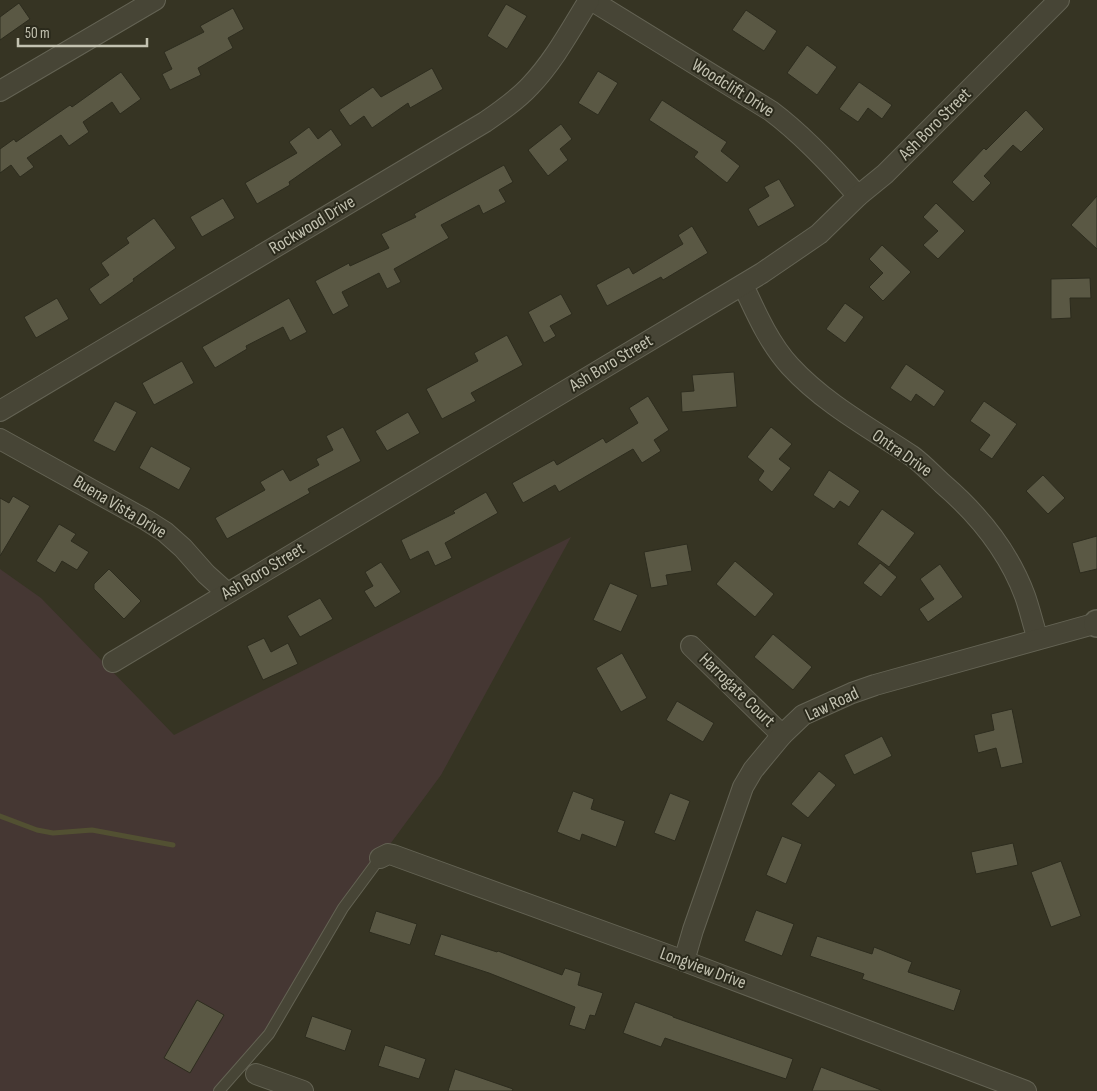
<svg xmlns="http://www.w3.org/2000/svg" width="1097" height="1091" font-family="'Sofia Sans Condensed',sans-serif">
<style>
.green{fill:#453733}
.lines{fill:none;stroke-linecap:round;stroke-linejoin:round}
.stream{stroke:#525032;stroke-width:5}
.building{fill:#5a5844;stroke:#2d2c1e}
.service-casing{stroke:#646354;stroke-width:12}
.minor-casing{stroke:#646354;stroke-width:22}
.tertiary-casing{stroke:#646354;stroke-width:28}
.service{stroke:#474536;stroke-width:10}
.minor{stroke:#474536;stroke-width:20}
.tertiary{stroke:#474536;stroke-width:25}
.labels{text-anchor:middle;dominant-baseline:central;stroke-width:4;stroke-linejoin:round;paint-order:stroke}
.street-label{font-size:18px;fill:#c3c2b1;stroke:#2b2a1c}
</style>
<rect width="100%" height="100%" fill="#363423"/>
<!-- green -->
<polygon class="green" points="571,537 441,775 343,908 269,1034 219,1091 0,1091 0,569 41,598 174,735"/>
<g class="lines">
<!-- stream -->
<polyline class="stream" points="0,816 37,830 53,833 92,830 173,845"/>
</g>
<!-- building -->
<g class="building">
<polygon points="19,3 30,19 0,40 0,17"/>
<polygon points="506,4 527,16 507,49 487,36"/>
<polygon points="233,8 244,29 228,38 233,48 198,68 201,75 170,90 162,74 172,69 164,52 204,32 200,26"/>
<polygon points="746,10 777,31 764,51 732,30"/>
<polygon points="807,45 837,67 817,95 787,73"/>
<polygon points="432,68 443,89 410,108 408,103 372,128 364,116 350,126 339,110 373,87 381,97"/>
<polygon points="598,71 618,83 598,115 578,103"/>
<polygon points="121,72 141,99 120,114 112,102 83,122 89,132 69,146 61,135 27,158 34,167 20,177 11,165 0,173 0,149 14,139 16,142 70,105 72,107"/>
<polygon points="859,82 892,105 882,119 868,108 858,122 839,109"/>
<polygon points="662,100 727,142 721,151 740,166 727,183 694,157 698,152 649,120"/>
<polygon points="1026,110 1044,129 1021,152 1013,145 984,176 991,183 973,202 952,182 984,148 986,150"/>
<polygon points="561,124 572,139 560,149 568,160 548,176 528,150"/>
<polygon points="309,127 318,139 331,129 342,145 289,182 290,185 257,204 245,183 297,153 289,142"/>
<polygon points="504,165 513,182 499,190 506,202 483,214 479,205 441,225 449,238 394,269 401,282 387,289 379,273 342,292 349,306 333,315 315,281 349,263 350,266 389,248 381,234 416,217 414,214"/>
<polygon points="779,179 795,206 758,227 748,209 769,196 764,187"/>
<polygon points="1097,196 1097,249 1071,225"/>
<polygon points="223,198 235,218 202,237 190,217"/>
<polygon points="936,203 965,231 938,259 923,245 938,231 923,217"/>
<polygon points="154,218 176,248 133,279 134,281 100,305 89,289 109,275 101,263 129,243 126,238"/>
<polygon points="692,226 708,253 663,280 661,277 607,306 596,285 629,267 633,274 683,244 678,235"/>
<polygon points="882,245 911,272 883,301 869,287 883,273 869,259"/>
<polygon points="1090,278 1091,298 1070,298 1071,318 1051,319 1051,279"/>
<polygon points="561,294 572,314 550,326 556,336 544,343 528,312"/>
<polygon points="57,298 69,319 36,338 24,317"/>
<polygon points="289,298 307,332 290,341 283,327 246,346 247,349 215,368 202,347"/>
<polygon points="845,303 864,317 845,343 826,329"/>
<polygon points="507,335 523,365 471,393 476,401 442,419 426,389 478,361 474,353"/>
<polygon points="182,361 194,383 154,405 142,383"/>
<polygon points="906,364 945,391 934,407 916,394 911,402 890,388"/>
<polygon points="734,372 737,407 682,412 681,392 694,391 692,375"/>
<polygon points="648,396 669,430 654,440 661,451 642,463 633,449 559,492 555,485 523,503 512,483 554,460 557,465 603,438 606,443 638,423 629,408"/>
<polygon points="115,401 137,412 115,452 93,441"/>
<polygon points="984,401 1017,424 992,459 979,450 990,435 970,421"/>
<polygon points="408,412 420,433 387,451 375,431"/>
<polygon points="343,427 361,461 308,489 310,493 227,539 215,518 265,490 260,482 283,469 290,481 319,465 316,459 333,450 326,436"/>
<polygon points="771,427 792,444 779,459 791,468 772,492 758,480 764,471 747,457"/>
<polygon points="151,446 191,468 179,490 139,468"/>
<polygon points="829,470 860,491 849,507 840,501 834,509 813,495"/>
<polygon points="1043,475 1065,498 1048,514 1026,491"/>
<polygon points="486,492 498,513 445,543 452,558 435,566 428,551 410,560 401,540 455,513 453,511"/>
<polygon points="13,496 30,506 0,556 0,498 9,503"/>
<polygon points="882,509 915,533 889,567 857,544"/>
<polygon points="59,524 76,534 71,541 89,552 77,570 62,561 55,573 36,561"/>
<polygon points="1097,536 1097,569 1080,573 1072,543"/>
<polygon points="687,544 692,571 666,575 668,585 651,588 644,552"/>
<polygon points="735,561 774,594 755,617 716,584"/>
<polygon points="381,562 401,592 375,608 364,591 373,586 365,572"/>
<polygon points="880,563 897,577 881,597 863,583"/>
<polygon points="940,564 963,597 928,622 919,609 934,599 920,579"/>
<polygon points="109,569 141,601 124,619 94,589 94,584"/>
<polygon points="610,583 638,595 621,632 593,620"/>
<polygon points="320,598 333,619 300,637 287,616"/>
<polygon points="773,634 812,667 793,690 754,657"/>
<polygon points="264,638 271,652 288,643 298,664 263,680 247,646"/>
<polygon points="622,653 647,698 621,712 596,668"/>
<polygon points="677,701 714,723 703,742 666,720"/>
<polygon points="1012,709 1023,763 1001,768 996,748 978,753 974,735 994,730 991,714"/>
<polygon points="882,736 892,756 854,775 844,755"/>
<polygon points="819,771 836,785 808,818 791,804"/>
<polygon points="573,791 594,799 591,809 625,821 616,847 582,834 580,841 557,832"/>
<polygon points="670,793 690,801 675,841 654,833"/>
<polygon points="782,836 802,844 786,884 766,875"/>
<polygon points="1013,843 1018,865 976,874 971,852"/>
<polygon points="1061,861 1081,916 1051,927 1031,872"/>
<polygon points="756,910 794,924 782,956 744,941"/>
<polygon points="376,911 417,924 410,945 369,932"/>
<polygon points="441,934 497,952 498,951 562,975 565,968 581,973 578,985 603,993 595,1016 590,1015 585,1030 569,1025 575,1007 489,973 434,955"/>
<polygon points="817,936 872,954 874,947 912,962 908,972 961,990 954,1011 862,979 864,974 810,956"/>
<polygon points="197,1000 224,1015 190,1073 164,1058"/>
<polygon points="635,1002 673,1016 673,1017 793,1059 786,1079 665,1038 661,1047 623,1033"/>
<polygon points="312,1016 352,1030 345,1051 305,1037"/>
<polygon points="385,1045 426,1059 419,1079 378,1066"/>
<polygon points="821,1067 881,1090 881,1091 812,1091"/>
<polygon points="455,1069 513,1089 512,1091 448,1091"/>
</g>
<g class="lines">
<defs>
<polyline id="service" points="219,1091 269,1034 343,908 380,858"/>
<g id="minor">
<path d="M591,0L771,111C803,135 832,166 858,196"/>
<polyline points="0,91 155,0"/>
<path d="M743,285C756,313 769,343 790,366C825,404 870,428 912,456C923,464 933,475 943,484C979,515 1008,550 1025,596C1030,610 1033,625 1038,639"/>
<path d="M0,411L485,122C501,111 517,100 530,86C554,61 571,29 589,0"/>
<polyline points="0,439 146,520 165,532 183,548 206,574 226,592"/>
<polyline points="691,646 782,735"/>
<polyline points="113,662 762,273 819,234 858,196 885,174 1059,0"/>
<polyline points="380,858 388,854 393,855 684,961 1026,1091"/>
<polyline points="684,961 693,930 743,787 753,770 782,735 803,715 852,693 875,685 1097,623"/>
<polyline points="256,1074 303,1091"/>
</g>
<polyline id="tertiary" points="1097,623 1097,624"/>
</defs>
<!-- service casing -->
<use href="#service" class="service-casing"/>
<!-- minor casing -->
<use href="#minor" class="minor-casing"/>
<!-- tertiary casing -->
<use href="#tertiary" class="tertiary-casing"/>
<!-- service -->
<use href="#service" class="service"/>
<!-- minor -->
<use href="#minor" class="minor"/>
<!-- tertiary -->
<use href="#tertiary" class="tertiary"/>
</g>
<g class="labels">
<!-- street labels -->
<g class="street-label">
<text transform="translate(733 88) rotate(32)">Woodclift Drive</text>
<text transform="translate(935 124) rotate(-45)">Ash Boro Street</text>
<text transform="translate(312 225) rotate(-31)">Rockwood Drive</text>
<text transform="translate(611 363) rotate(-31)">Ash Boro Street</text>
<text transform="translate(902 453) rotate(35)">Ontra Drive</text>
<text transform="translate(120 507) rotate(31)">Buena Vista Drive</text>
<text transform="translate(263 571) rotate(-31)">Ash Boro Street</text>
<text transform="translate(737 690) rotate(44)">Harrogate Court</text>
<text transform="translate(832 704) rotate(-25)">Law Road</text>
<text transform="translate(703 968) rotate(20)">Longview Drive</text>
</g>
</g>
<!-- scale -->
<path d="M18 38v8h129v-8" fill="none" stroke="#c3c2b1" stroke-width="2.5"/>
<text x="25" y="38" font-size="15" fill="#c3c2b1" stroke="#2b2a1c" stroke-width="4" paint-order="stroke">50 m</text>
</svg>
